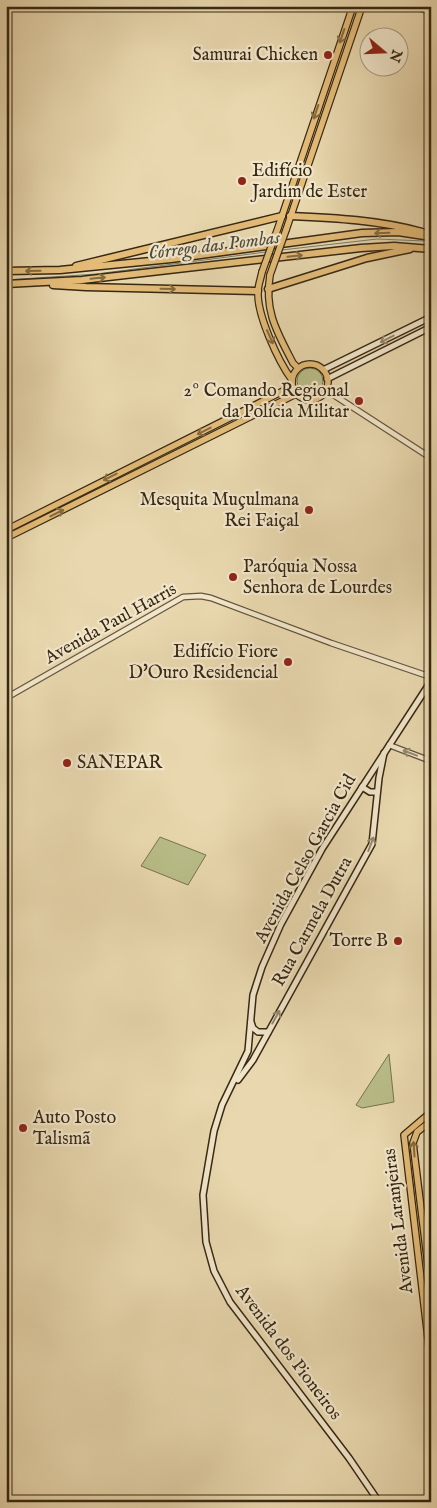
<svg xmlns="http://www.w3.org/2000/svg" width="437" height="1508" font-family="'IM FELL English',serif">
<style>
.green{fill:#b9be89;stroke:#78734e}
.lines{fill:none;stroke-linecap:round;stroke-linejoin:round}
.stream{stroke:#717f70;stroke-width:1}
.tertiary-casing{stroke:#64543a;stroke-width:7}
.secondary-casing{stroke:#372813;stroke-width:8}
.primary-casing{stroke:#372813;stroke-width:8}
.trunk-casing{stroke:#372813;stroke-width:9}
.tertiary{stroke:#f1e6cb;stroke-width:4.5}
.secondary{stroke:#f1e6cb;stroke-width:5}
.primary{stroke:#e4bc78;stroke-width:5.5}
.trunk{stroke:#e4bc78;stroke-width:6}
.primary-bridge-casing{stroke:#372813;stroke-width:8;stroke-linecap:butt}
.primary-bridge{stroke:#e4bc78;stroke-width:5.5}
.oneway{stroke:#856b40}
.oneway2{stroke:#94876f}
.poi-dot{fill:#8f2418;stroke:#f1e6cb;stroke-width:2}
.labels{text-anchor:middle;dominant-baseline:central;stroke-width:4.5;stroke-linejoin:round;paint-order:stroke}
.poi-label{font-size:18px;fill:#372813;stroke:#f1e6cb;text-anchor:end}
.street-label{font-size:18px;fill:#372813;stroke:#f1e6cb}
.water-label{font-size:19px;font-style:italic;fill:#4f4c3a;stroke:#f1e6cb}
</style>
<rect width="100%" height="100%" fill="#e9d8af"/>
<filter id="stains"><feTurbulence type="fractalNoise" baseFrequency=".004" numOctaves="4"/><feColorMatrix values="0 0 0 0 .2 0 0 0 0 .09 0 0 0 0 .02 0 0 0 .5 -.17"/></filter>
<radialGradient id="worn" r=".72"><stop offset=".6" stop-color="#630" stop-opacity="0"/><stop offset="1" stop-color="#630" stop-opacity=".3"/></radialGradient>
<!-- green -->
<g class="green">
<circle cx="310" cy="381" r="13"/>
<polygon points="160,837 206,855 188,885 141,866"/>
<polygon points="389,1054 394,1102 362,1108 356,1105"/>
</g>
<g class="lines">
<!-- stream -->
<g class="stream">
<polyline points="282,250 377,239 425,241"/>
<polyline points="6,280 96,274 266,252"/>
</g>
<defs>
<g id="tertiary">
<polyline points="411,6 431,12"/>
<polyline points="326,390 431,458"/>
<polyline points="6,698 183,597 201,596 211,598 331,643 431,677"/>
<polyline points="389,745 431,761"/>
</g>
<g id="secondary">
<polyline points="323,370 431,317"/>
<polyline points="327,379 431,327"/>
<polyline points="362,787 370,792 377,792"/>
<polyline points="251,1022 253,1028 258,1032 268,1032"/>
<polyline points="238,1080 253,1060 372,844 379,778 384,753"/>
<polyline points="379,1502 349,1458 230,1302 214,1271 206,1242 203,1195 214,1131 222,1105 248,1051 253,995 262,967 281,924 322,849 431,681"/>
</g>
<g id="primary">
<polyline points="278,228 353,6"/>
<polyline points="286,230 362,6"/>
<path d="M262,272C261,278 258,285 258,292C257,315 278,361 292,380"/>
<path d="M270,275C264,311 277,332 293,363L298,368"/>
<circle cx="310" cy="382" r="18"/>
<polyline points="6,530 283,391 292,382"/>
<polyline points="6,538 296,394"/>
<polyline points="431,1112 404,1135 431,1364"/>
<polyline points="431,1121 417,1132 413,1143 431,1290"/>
</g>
<g id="trunk">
<path d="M290,216C335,218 379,220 422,232"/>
<polyline points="76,266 282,216"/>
<polyline points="6,271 60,270 171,259 362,233 398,232 431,237"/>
<polyline points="6,284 82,280 361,248 394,246 431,249"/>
<polyline points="53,285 86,287 258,291"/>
<polyline points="268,289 367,258 410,249"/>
</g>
</defs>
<!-- tertiary casing -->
<use href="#tertiary" class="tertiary-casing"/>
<!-- secondary casing -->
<use href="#secondary" class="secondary-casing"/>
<!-- primary casing -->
<use href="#primary" class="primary-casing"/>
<!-- trunk casing -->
<use href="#trunk" class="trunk-casing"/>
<!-- tertiary -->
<use href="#tertiary" class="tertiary"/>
<!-- secondary -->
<use href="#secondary" class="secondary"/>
<!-- primary -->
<use href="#primary" class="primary"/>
<!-- trunk -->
<use href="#trunk" class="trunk"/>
<defs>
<g id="primary-bridge">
<polyline points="262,272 278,228"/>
<polyline points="270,275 286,230"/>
</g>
</defs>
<!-- primary-bridge casing -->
<use href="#primary-bridge" class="primary-bridge-casing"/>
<!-- primary-bridge -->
<use href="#primary-bridge" class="primary-bridge"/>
</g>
<!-- one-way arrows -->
<defs><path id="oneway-shaft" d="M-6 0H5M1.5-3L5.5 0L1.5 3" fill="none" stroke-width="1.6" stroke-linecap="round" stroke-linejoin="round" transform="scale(1.25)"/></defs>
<g class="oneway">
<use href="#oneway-shaft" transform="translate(342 36) rotate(109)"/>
<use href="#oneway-shaft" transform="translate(316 112) rotate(109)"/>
<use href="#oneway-shaft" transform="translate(382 233) rotate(178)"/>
<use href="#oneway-shaft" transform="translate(295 256) rotate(-6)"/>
<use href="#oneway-shaft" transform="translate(33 271) rotate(179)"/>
<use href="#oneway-shaft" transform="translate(98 278) rotate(-6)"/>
<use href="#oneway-shaft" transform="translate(168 289) rotate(1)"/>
<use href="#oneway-shaft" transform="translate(270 337) rotate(66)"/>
<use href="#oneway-shaft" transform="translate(204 431) rotate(153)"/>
<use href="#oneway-shaft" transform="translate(110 477) rotate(153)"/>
<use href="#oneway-shaft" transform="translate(57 513) rotate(-26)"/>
<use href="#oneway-shaft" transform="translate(414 1149) rotate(-94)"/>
</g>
<g class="oneway2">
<use href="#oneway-shaft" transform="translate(387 339) rotate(153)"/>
<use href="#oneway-shaft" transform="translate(410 753) rotate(-159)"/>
<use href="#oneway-shaft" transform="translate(371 844) rotate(-69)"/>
<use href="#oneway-shaft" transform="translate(276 1017) rotate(-61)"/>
</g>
<!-- markers -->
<g class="poi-dot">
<circle cx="328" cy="55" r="5"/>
<circle cx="242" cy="181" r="5"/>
<circle cx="359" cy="401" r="5"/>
<circle cx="309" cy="510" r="5"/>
<circle cx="233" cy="577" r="5"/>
<circle cx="288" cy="662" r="5"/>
<circle cx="67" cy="763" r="5"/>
<circle cx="398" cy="941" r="5"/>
<circle cx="23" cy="1128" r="5"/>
</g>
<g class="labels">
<!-- poi labels -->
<g class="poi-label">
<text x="318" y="55">Samurai Chicken</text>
<text x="252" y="171" text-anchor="start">Edifício<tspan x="252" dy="21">Jardim de Ester</tspan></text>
<text x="349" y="391">2º Comando Regional<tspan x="349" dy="21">da Polícia Militar</tspan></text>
<text x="299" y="500">Mesquita Muçulmana<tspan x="299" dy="21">Rei Faiçal</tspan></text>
<text x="243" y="567" text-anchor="start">Paróquia Nossa<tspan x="243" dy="21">Senhora de Lourdes</tspan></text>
<text x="278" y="652">Edifício Fiore<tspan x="278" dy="21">D'Ouro Residencial</tspan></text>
<text x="77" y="763" text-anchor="start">SANEPAR</text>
<text x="388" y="941">Torre B</text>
<text x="33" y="1118" text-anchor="start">Auto Posto<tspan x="33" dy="21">Talismã</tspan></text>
</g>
<!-- street labels -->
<g class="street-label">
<text transform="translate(111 624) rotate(-29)">Avenida Paul Harris</text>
<text transform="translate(306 859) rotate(-61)">Avenida Celso Garcia Cid</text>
<text transform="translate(313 922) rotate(-61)">Rua Carmela Dutra</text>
<text transform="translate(399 1221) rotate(-97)">Avenida Laranjeiras</text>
<text transform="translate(288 1353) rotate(53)">Avenida dos Pioneiros</text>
</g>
<!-- water labels -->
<g class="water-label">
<text transform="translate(214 246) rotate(-7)">Córrego das Pombas</text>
</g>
</g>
<!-- margin -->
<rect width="437" height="1508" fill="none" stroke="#e9d8af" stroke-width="25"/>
<rect x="8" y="8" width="422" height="1493" fill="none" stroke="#372813" stroke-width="2.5"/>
<rect x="12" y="12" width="412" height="1483" fill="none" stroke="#372813"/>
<!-- north arrow -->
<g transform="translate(384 52) rotate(109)"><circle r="24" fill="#f1e6cb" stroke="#a79a81"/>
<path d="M0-4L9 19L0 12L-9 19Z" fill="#8f2418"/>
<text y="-8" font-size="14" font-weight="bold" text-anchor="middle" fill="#372813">N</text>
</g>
<rect width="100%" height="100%" filter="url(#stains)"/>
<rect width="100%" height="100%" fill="url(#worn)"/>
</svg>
